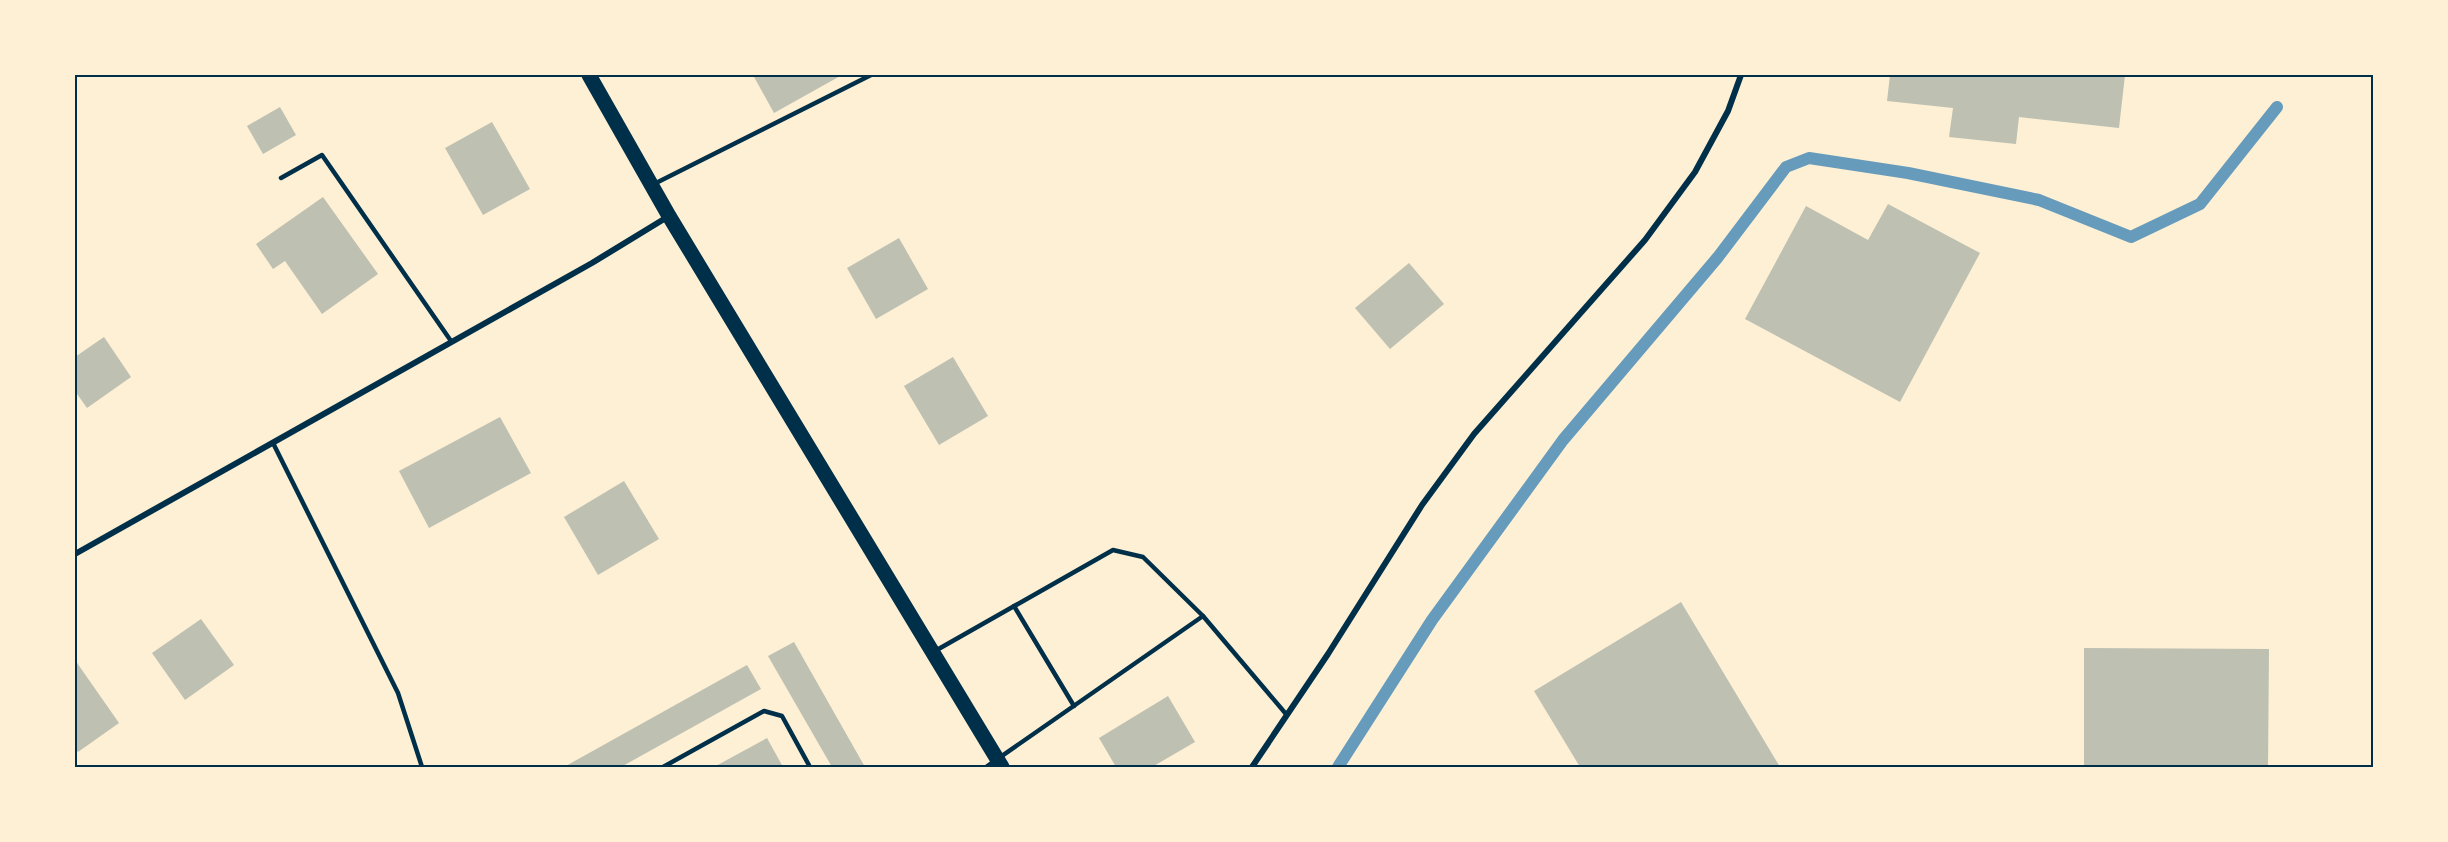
<svg xmlns="http://www.w3.org/2000/svg" width="2448" height="842" font-family="'PT Sans',sans-serif">
<style>
.lines{fill:none;stroke-linecap:round;stroke-linejoin:round}
.stream{stroke:#669bbc;stroke-width:12}
.building{fill:#bec0b2}
.service{stroke:#003049;stroke-width:4.5}
.minor{stroke:#003049;stroke-width:6}
.primary{stroke:#003049;stroke-width:15}
.neatline{fill:none;stroke:#003049;stroke-width:2}
</style>
<rect width="100%" height="100%" fill="#fdf0d5"/>
<g class="lines">
<!-- stream -->
<polyline class="stream" points="1338,767 1432,620 1563,440 1718,257 1786,167 1809,158 1908,173 2039,200 2131,237 2200,204 2277,107"/>
</g>
<!-- building -->
<g class="building">
<polygon points="753,75 842,75 774,113"/>
<polygon points="1890,75 2125,75 2119,128 2019,117 2016,144 1949,137 1953,108 1887,101"/>
<polygon points="280,107 296,135 263,154 247,126"/>
<polygon points="492,122 530,189 483,215 445,148"/>
<polygon points="323,197 378,274 322,314 285,261 273,269 256,244"/>
<polygon points="1888,204 1980,253 1900,402 1745,319 1806,206 1868,240"/>
<polygon points="899,238 928,289 876,319 847,268"/>
<polygon points="1409,263 1444,304 1390,349 1355,308"/>
<polygon points="104,337 131,377 87,408 75,391 75,357"/>
<polygon points="953,357 988,416 939,445 904,386"/>
<polygon points="500,417 531,473 429,528 399,471"/>
<polygon points="624,481 659,539 598,575 564,517"/>
<polygon points="1681,602 1780,767 1580,767 1534,691"/>
<polygon points="201,619 234,665 185,700 152,653"/>
<polygon points="794,642 865,767 832,767 768,656"/>
<polygon points="2084,648 2269,649 2268,767 2084,767"/>
<polygon points="75,660 119,723 78,752 75,748"/>
<polygon points="747,665 761,689 621,767 564,767"/>
<polygon points="1168,696 1195,742 1152,767 1116,767 1099,738"/>
<polygon points="767,738 783,767 714,767"/>
</g>
<g class="lines">
<!-- service -->
<g class="service">
<polyline points="281,178 322,155 451,341"/>
<polyline points="654,184 871,75"/>
<polyline points="273,443 398,693 422,767"/>
<polyline points="1014,606 1074,706"/>
<polyline points="935,651 1113,550 1143,557 1203,616 1286,714"/>
<polyline points="663,767 764,711 782,716 810,767"/>
<polyline points="986,767 1203,616"/>
</g>
<!-- minor -->
<g class="minor">
<polyline points="75,554 592,263 669,216"/>
<polyline points="1252,767 1328,654 1422,505 1474,434 1645,240 1695,172 1728,111 1741,75"/>
</g>
<!-- primary -->
<polyline class="primary" points="589,75 669,216 1002,767"/>
</g>
<!-- border -->
<rect width="2448" height="842" fill="none" stroke="#fdf0d5" stroke-width="153"/>
<rect x="76" y="76" width="2296" height="690" class="neatline"/>
</svg>
